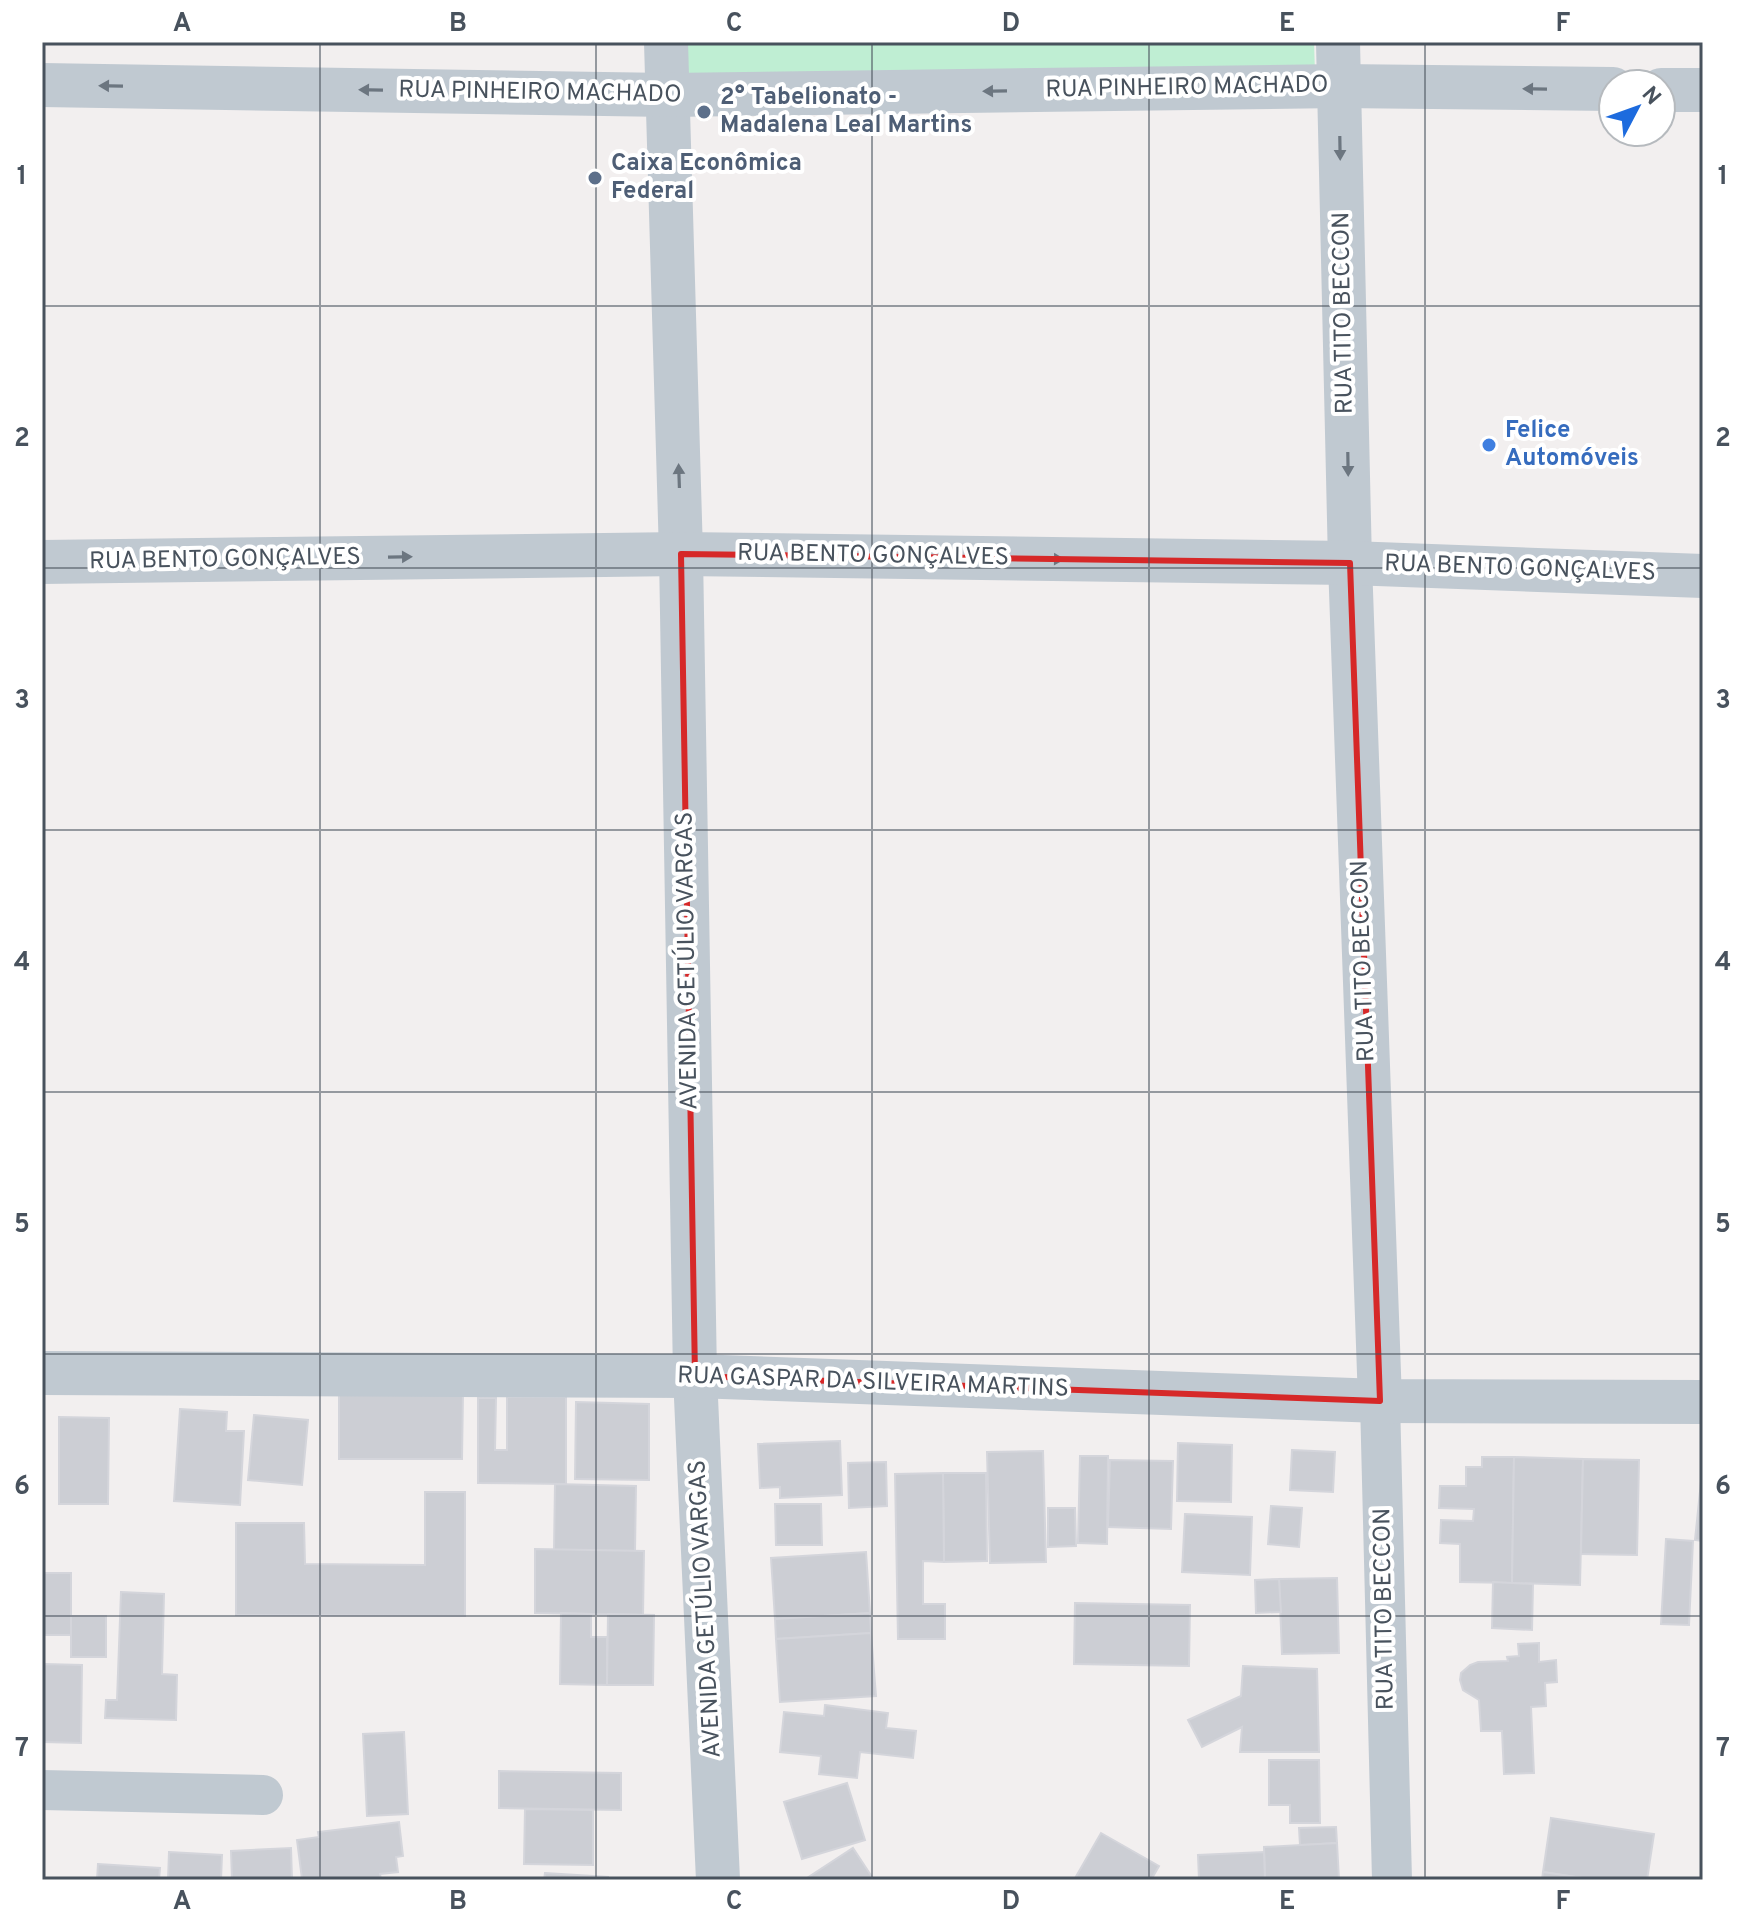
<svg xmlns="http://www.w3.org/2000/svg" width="1745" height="1922" font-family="Overpass,sans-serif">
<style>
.green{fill:#bfeed3}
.building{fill:#ccced4;stroke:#d4d5db;stroke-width:2}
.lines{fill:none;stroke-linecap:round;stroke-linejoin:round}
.minor{stroke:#c0c9d1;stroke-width:40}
.tertiary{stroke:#c0c9d1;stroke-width:44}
.oneway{fill:#6c7680}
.marked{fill:none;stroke:#d62828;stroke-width:6;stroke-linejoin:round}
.grid{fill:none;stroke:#48525d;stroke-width:2;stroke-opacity:0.55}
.service-dot{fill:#5c6f8a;stroke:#fff;stroke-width:3}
.shop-dot{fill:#3f7fe0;stroke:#fff;stroke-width:3}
.labels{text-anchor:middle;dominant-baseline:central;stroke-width:8;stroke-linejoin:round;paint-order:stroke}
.street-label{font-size:24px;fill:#48525d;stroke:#fff}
.service-label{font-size:24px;font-weight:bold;fill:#4e5e75;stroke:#fff;text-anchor:start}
.shop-label{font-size:24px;font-weight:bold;fill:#366cbe;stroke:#fff;text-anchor:start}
.neatline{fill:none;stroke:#48525d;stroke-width:3}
.grid-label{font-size:26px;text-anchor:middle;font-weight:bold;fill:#48525d}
</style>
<rect width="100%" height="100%" fill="#f2efef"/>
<!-- green -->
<polygon class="green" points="680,42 1314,42 1315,74 680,75"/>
<!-- building -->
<g class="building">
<polygon points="339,1391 463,1392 462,1459 339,1459"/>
<polygon points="507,1397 566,1397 566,1484 478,1483 478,1398 496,1398 495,1450 507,1450"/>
<polygon points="576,1402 649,1404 649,1480 575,1479"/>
<polygon points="180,1409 227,1412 226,1431 244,1431 240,1505 174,1501"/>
<polygon points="254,1415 308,1420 302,1485 248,1480"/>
<polygon points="59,1417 109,1418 108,1504 59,1504"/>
<polygon points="840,1441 842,1495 780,1498 780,1487 760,1488 758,1444"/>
<polygon points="1178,1443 1232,1445 1231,1502 1177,1501"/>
<polygon points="1292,1450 1335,1452 1333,1492 1290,1490"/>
<polygon points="1043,1451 1046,1562 990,1563 987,1452"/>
<polygon points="1080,1456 1108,1456 1107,1544 1078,1543"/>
<polygon points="1482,1457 1514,1457 1512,1583 1460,1582 1460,1544 1440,1543 1441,1520 1473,1521 1474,1509 1439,1508 1440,1486 1466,1486 1466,1467 1482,1467"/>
<polygon points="1514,1457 1583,1459 1580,1585 1512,1583"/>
<polygon points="1583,1459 1639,1460 1637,1555 1581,1554"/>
<polygon points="1110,1460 1173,1461 1171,1529 1108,1527"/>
<polygon points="886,1462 887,1506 849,1508 848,1463"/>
<polygon points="1703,1462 1703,1541 1695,1540"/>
<polygon points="943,1473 986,1473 987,1561 944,1562"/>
<polygon points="943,1473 944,1562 923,1561 923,1604 945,1604 945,1639 898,1639 895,1474"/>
<polygon points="555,1484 636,1486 635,1551 554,1550"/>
<polygon points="425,1492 465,1492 465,1616 236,1615 236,1523 304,1523 305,1564 425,1565"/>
<polygon points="775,1504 821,1504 822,1545 776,1545"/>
<polygon points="1271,1506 1302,1508 1299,1547 1268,1544"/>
<polygon points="1048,1508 1075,1508 1076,1546 1048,1547"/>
<polygon points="1185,1514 1252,1517 1250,1575 1182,1572"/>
<polygon points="1666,1539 1693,1541 1689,1625 1661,1624"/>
<polygon points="535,1549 644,1551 643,1615 535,1613"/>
<polygon points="866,1552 870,1613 775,1619 771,1558"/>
<rect x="43" y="1573" width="28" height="62"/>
<polygon points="1337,1578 1339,1653 1282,1654 1279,1579"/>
<polygon points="1279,1579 1281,1612 1256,1613 1255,1580"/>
<polygon points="1493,1582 1533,1584 1532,1630 1492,1628"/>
<polygon points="121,1592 164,1594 162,1674 177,1675 176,1720 105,1718 106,1700 117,1700"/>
<polygon points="1075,1603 1190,1605 1189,1666 1074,1664"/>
<polygon points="561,1613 591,1614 591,1637 607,1637 607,1685 560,1684"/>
<polygon points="870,1613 871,1633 776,1639 775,1619"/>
<polygon points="608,1614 654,1615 653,1685 607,1685"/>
<rect x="71" y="1616" width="35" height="41"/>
<polygon points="871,1633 876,1696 780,1702 776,1639"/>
<polygon points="1539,1643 1539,1662 1556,1660 1557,1682 1545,1683 1546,1706 1531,1707 1534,1773 1504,1774 1502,1731 1481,1731 1479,1700 1463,1690 1460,1680 1461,1673 1470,1665 1478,1662 1508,1661 1507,1657 1519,1656 1518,1644"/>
<polygon points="44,1664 82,1665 81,1743 44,1742"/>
<polygon points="1243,1666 1317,1669 1319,1752 1240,1752 1242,1727 1202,1747 1188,1720 1241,1696"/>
<polygon points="825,1705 888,1713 886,1728 916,1731 913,1758 860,1752 857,1778 819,1774 821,1756 780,1752 784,1712 824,1716"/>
<polygon points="404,1732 408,1814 367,1816 363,1734"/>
<polygon points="1269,1760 1319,1760 1320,1823 1290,1823 1290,1805 1269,1805"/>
<polygon points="499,1771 621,1773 621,1810 499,1808"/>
<polygon points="847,1783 865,1840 802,1859 784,1802"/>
<polygon points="525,1809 593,1810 593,1865 524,1864"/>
<polygon points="1551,1818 1654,1834 1647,1880 1595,1880 1543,1872"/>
<polygon points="399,1822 403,1856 396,1857 398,1872 380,1874 381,1880 302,1879 297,1840 319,1837 318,1832"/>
<polygon points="1336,1827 1337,1843 1300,1845 1299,1828"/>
<polygon points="1101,1833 1159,1866 1151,1880 1074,1880"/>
<polygon points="1337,1843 1339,1880 1265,1880 1264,1847"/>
<polygon points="291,1848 292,1880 232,1880 231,1851"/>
<polygon points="853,1848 874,1880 804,1880"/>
<polygon points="169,1852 222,1855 221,1880 168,1880"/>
<polygon points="1264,1852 1265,1880 1199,1880 1198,1855"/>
<polygon points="98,1864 160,1868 159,1880 97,1880"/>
<polygon points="1543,1872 1595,1880 1542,1880"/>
<polygon points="545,1873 608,1877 608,1880 544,1880"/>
</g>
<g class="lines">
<!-- minor -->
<g class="minor">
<polyline points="1380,1401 1392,1880"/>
<polyline points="42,1790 263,1795"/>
</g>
<!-- tertiary -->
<g class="tertiary">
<polyline points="666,42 681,554 695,1376 718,1880"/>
<polyline points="1338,42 1350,563 1380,1401"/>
<polyline points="42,85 668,95 1339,86 1613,89"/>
<polyline points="1661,90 1703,90"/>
<polyline points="42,562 681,554 1350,563 1703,576"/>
<polyline points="42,1373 695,1376 1380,1401 1703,1402"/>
</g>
</g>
<!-- one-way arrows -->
<defs><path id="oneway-solid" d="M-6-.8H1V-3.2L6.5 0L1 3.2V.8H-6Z" transform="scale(2)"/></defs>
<g class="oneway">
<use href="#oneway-solid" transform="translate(111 86) rotate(-179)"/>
<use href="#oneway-solid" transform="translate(1535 89) rotate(-179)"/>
<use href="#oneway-solid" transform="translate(371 90) rotate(-179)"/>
<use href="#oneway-solid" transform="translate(995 91) rotate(179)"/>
<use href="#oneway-solid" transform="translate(1340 148) rotate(89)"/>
<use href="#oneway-solid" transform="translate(1348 464) rotate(89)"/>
<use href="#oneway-solid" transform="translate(679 476) rotate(-92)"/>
<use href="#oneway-solid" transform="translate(400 557) rotate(-1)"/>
<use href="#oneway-solid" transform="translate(1052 559) rotate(1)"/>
</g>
<!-- marked area -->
<path class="marked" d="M681,554L1350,563L1380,1401L695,1376Z"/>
<!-- grid -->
<path class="grid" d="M320,42V1880M596,42V1880M872,42V1880M1149,42V1880M1425,42V1880M42,306H1703M42,568H1703M42,830H1703M42,1092H1703M42,1354H1703M42,1616H1703"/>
<!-- markers -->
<g class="service-dot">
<circle cx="704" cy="112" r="8"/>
<circle cx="595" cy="178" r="8"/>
</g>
<circle class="shop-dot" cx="1489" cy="445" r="8"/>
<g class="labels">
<!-- street labels -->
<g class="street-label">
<text transform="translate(1187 88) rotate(-1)">RUA PINHEIRO MACHADO</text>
<text transform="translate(540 93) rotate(1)">RUA PINHEIRO MACHADO</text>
<text transform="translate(1344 313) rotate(-91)">RUA TITO BECCON</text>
<text transform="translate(873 556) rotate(1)">RUA BENTO GONÇALVES</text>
<text transform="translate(225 560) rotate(-1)">RUA BENTO GONÇALVES</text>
<text transform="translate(1520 569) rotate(2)">RUA BENTO GONÇALVES</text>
<text transform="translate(688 961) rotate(-91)">AVENIDA GETÚLIO VARGAS</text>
<text transform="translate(1364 961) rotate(-92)">RUA TITO BECCON</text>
<text transform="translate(873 1383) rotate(2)">RUA GASPAR DA SILVEIRA MARTINS</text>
<text transform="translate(706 1609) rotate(-93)">AVENIDA GETÚLIO VARGAS</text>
<text transform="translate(1385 1609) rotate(-91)">RUA TITO BECCON</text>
</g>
<!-- service labels -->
<g class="service-label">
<text x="720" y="98">2° Tabelionato -<tspan x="720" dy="28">Madalena Leal Martins</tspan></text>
<text x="611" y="164">Caixa Econômica<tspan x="611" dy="28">Federal</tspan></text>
</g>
<!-- shop labels -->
<g class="shop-label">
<text x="1505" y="431">Felice<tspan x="1505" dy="28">Automóveis</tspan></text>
</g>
</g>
<!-- border -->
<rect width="1745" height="1922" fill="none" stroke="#ffffff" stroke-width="88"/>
<!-- north arrow -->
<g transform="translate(1637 108) rotate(49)"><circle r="38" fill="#ffffff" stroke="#b6babe" stroke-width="2"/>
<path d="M0-6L14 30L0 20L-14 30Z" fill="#1d6bde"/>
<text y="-12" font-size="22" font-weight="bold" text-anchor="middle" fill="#48525d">N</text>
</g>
<rect x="44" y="44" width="1657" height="1834" class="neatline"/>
<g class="grid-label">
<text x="182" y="31">A</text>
<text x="458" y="31">B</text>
<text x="734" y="31">C</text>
<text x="1011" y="31">D</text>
<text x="1287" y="31">E</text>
<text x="1563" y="31">F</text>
<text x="22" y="184">1</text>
<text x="1723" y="184">1</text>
<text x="22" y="446">2</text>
<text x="1723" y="446">2</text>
<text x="22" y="708">3</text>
<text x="1723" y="708">3</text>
<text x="22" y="970">4</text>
<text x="1723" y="970">4</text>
<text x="22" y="1232">5</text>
<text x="1723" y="1232">5</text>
<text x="22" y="1494">6</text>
<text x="1723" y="1494">6</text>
<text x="22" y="1756">7</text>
<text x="1723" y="1756">7</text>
<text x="182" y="1909">A</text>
<text x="458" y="1909">B</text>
<text x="734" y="1909">C</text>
<text x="1011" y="1909">D</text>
<text x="1287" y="1909">E</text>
<text x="1563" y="1909">F</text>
</g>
</svg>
